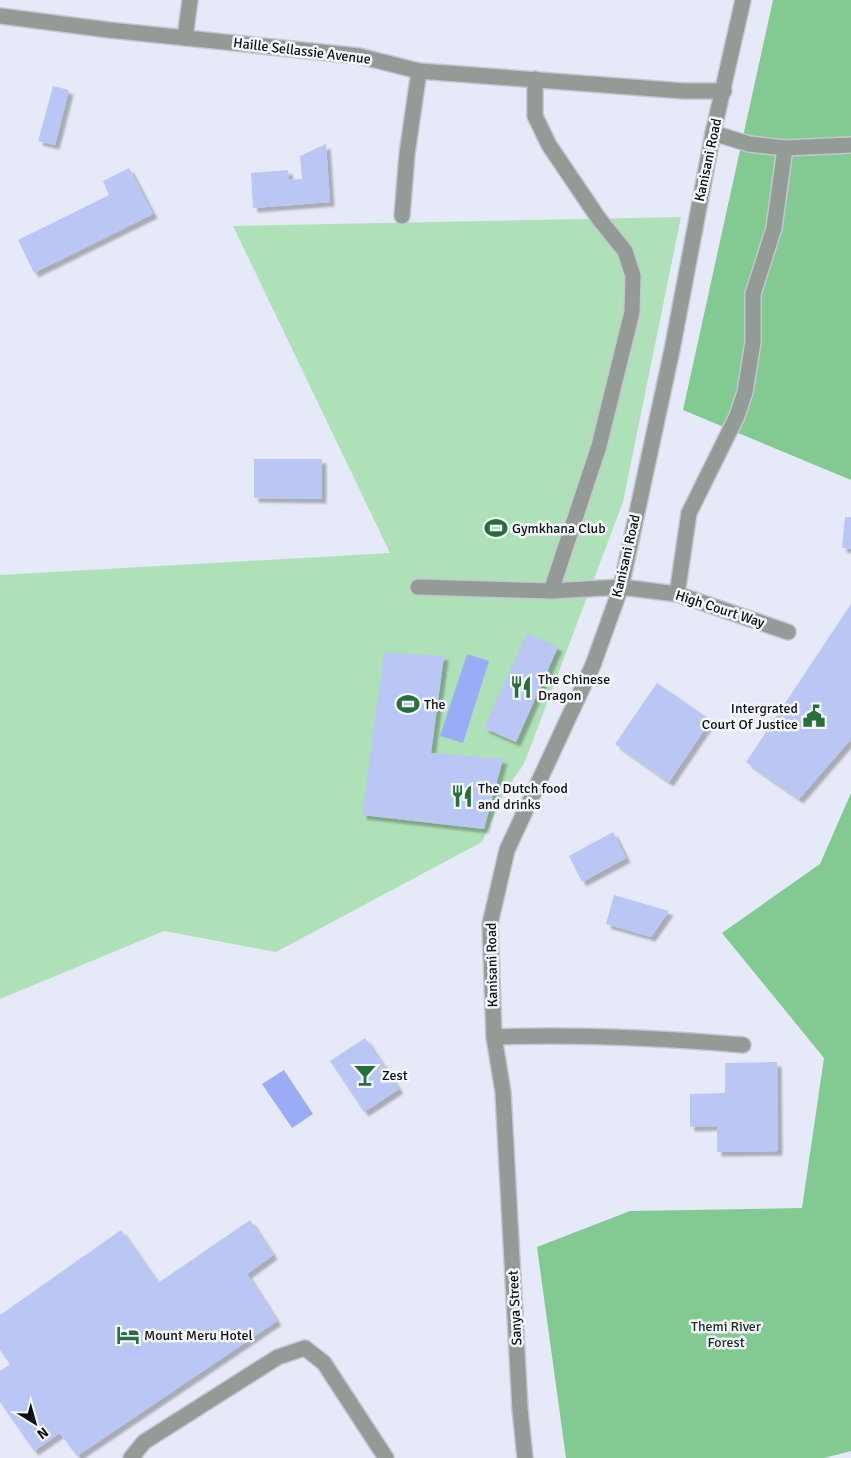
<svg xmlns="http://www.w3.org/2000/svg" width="851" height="1458" font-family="Signika,sans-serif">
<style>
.green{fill:#afe1b8}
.forest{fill:#82ca91}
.water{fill:#9bacf6}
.building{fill:#bac6f3;filter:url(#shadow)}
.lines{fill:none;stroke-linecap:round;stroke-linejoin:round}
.minor-casing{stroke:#c3c7d3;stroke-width:18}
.minor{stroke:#949a95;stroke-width:15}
.labels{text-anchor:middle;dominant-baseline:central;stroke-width:5;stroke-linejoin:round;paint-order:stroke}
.street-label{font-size:14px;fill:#0e0f13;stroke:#f6f8fd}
.poi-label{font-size:14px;fill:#0e0f13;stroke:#f6f8fd;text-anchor:start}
.park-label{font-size:14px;fill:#13311a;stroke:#f6f8fd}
</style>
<defs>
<filter id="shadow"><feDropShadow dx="4.5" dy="4.5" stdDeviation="1" flood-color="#0004"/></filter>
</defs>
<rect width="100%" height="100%" fill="#e6eaf8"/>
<!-- green -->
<polygon class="green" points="681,217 623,502 524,764 505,791 482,842 276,952 164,931 0,999 0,575 390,553 233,226"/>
<!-- forest -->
<g class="forest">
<polygon points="773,0 851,0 851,480 683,410"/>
<polygon points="851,793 851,1451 824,1458 566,1458 537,1247 630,1211 802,1208 824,1058 722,933 820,864"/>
</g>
<!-- water -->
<g class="water">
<polygon points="467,654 489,661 463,743 440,736"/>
<polygon points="284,1070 313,1114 292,1128 262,1084"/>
</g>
<!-- building -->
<g class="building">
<polygon points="53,86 69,90 55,145 38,141"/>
<polygon points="326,144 330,202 253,208 251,173 288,170 289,180 302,179 300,156"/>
<polygon points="129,168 153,214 34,273 18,240 109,195 103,181"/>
<polygon points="254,459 322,459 322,499 254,498"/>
<polygon points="845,517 851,517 851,549 842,548"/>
<polygon points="851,604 851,739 799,799 746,762"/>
<polygon points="527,633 558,647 516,742 484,728"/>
<polygon points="384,652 444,656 431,753 503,759 484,829 362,815"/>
<polygon points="657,683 711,720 669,782 615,744"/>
<polygon points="613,832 626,858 582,882 569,856"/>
<polygon points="614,895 669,911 651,937 606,924"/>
<polygon points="365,1038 399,1089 364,1112 330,1061"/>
<polygon points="777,1062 778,1151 717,1152 717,1126 690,1127 690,1094 725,1093 725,1063"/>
<polygon points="250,1220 273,1255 247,1274 277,1321 77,1456 60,1433 34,1451 0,1402 0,1371 10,1364 0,1350 0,1315 121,1230 158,1283"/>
</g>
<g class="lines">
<defs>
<g id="minor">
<polyline points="0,16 109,30 359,56 419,71 684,91 724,91"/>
<polyline points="185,38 190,0"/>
<polyline points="535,79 535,116 549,145 599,219 625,251 633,276 632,312 599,446 551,591"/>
<polyline points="713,133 749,144 785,148 851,145"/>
<polyline points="402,216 407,154 419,71"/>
<polyline points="418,587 551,591 621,587 677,594 788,632"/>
<polyline points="677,594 689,513 737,416 745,392 753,342 753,294 774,228 785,148"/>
<path d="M494,1037C577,1034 660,1038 743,1045"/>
<polyline points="131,1458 144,1442 278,1357 305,1348 324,1363 386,1458"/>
<polyline points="525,1458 520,1409 503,1092 494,1037 490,924 507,850 593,665 621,587 672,350 713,133 743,0"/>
</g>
</defs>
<!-- minor casing -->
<use href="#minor" class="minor-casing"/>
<!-- minor -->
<use href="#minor" class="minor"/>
</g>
<!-- icons -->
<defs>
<symbol id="stadium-bare" viewBox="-9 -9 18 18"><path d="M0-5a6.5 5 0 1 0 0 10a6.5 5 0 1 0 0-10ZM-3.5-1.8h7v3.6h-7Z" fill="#276f3c" stroke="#f6f8fd" stroke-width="2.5" paint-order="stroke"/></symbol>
<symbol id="restaurant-bare" viewBox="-9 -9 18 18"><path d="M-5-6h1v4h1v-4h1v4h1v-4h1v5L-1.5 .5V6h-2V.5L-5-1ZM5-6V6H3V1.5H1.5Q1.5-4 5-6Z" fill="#276f3c" stroke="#f6f8fd" stroke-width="2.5" paint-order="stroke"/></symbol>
<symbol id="civic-bare" viewBox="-9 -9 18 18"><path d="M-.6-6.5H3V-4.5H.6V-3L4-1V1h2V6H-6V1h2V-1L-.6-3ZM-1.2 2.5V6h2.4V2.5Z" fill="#276f3c" stroke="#f6f8fd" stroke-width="2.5" paint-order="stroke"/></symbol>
<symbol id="bar-bare" viewBox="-9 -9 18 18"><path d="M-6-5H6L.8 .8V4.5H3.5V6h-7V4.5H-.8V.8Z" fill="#276f3c" stroke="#f6f8fd" stroke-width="2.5" paint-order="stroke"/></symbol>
<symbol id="hotel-bare" viewBox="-9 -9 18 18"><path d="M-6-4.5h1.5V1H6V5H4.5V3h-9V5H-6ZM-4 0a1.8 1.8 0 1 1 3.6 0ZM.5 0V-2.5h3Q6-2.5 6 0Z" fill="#276f3c" stroke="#f6f8fd" stroke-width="2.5" paint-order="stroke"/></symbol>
</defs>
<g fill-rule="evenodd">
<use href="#stadium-bare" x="480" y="512" width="32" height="32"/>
<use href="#restaurant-bare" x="505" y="671" width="32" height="32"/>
<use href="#stadium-bare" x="392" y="688" width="32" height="32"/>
<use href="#civic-bare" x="798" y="700" width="32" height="32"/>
<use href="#restaurant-bare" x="446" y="780" width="32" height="32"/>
<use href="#bar-bare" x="349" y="1059" width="32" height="32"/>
<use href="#hotel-bare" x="112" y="1319" width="32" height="32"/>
</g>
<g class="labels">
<!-- street labels -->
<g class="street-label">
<text transform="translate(302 51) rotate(7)">Haille Sellassie Avenue</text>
<text transform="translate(708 160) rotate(-78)">Kanisani Road</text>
<text transform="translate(626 556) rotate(-77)">Kanisani Road</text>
<text transform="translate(720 609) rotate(18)">High Court Way</text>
<text transform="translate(492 965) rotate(-91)">Kanisani Road</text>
<text transform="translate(515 1308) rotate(-93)">Sanya Street</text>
</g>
<!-- poi labels -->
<g class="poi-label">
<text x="512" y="528">Gymkhana Club</text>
<text x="538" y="679">The Chinese<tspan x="538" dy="16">Dragon</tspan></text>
<text x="424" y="704">The</text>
<text x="798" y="708" text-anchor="end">Intergrated<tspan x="798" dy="16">Court Of Justice</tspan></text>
<text x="478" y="788">The Dutch food<tspan x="478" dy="16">and drinks</tspan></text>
<text x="382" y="1075">Zest</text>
<text x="144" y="1335">Mount Meru Hotel</text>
</g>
<!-- park labels -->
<g class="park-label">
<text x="726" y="1326">Themi River<tspan x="726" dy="16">Forest</tspan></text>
</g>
</g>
<!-- north arrow -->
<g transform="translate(35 1423) rotate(143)" stroke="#f6f8fd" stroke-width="4" paint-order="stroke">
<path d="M0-4L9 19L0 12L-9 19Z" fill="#0e0f13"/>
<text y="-8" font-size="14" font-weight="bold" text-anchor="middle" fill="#0e0f13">N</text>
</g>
</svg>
